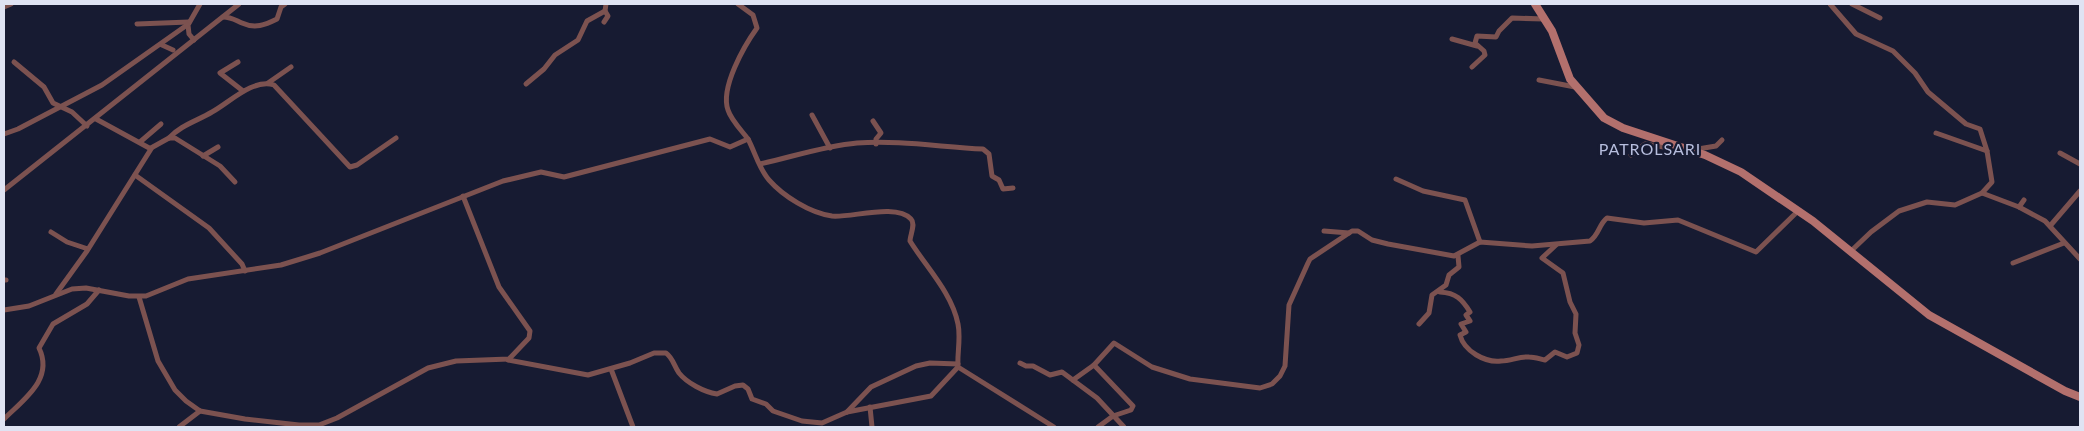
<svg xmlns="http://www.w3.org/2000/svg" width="2084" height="431" font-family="Lato,sans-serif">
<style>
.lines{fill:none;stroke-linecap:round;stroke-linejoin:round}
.street{stroke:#7c5250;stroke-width:5}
.secondary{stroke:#b3706d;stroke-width:8}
.labels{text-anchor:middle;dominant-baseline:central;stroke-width:4.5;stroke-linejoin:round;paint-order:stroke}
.quarter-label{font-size:16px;letter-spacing:1px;fill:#b7bede;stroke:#171b32}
</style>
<rect width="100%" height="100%" fill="#171b32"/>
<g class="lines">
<!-- street -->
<g class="street">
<path d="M738,4L753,15L757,28C744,46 720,88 728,110C731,120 742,131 748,139"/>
<polyline points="1830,4 1856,34 1893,51 1915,73 1928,92 1966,124 1980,129 1987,151 1992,182 1982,193 1955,205 1927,202 1899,211 1871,232 1850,252"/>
<polyline points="1852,4 1880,18"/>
<polyline points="4,7 11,4"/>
<path d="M223,17C231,17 235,20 242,23C255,29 265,25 277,19L281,7L285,4"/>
<polyline points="604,22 608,16 605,11 606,4"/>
<polyline points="137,24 189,22"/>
<polyline points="1452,39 1477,46"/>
<polyline points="194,40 189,34 188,25 200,4"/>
<polyline points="162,45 173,50"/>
<polyline points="14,62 44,87 53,103 72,112 87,126"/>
<polyline points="238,62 220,73 243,91"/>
<polyline points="1472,67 1485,55 1484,51 1475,43 1477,36 1496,37 1499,31 1512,18 1544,19"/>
<polyline points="1539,80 1575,87"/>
<polyline points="268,83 291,67"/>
<polyline points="526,84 544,69 555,55 578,40 587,21 605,11"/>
<polyline points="812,115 830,148"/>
<polyline points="873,121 881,133 876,139 876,144"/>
<polyline points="1936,133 1987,151"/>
<polyline points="4,134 18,129 102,85 187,25"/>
<path d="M169,138C181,125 197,121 212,112C229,103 253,78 274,85L350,167L357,165L396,138"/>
<polyline points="140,142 161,124"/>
<polyline points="151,148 169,138 175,138 220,166 235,182"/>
<polyline points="1692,150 1716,146 1722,140"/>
<polyline points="2060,153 2080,164"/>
<polyline points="1631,155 1645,144 1664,147 1667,143"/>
<polyline points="203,156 218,147"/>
<path d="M760,164C792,157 824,146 857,143C899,140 941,147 983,149L989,154L992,176L999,180L1003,189L1013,188"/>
<polyline points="135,175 209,228 242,264 245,271"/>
<polyline points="1396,179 1423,191 1465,200 1480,242"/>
<polyline points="4,190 239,4"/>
<polyline points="1982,193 2019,207 2045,221 2080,259"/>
<polyline points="2019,207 2024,200"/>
<polyline points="2050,226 2080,191"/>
<polyline points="1324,231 1349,233"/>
<polyline points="51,232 67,242 88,249"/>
<polyline points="2013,263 2064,243"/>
<polyline points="4,280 6,280"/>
<path d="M1440,292C1456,293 1462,299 1470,312L1466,315L1470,321L1461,324L1466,332L1460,335C1464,351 1485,363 1501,361C1511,361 1520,356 1529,357C1534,357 1540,359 1545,360L1555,352L1567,357L1577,353L1579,345L1575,333L1576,314L1570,302L1563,273L1542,258L1556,245"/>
<polyline points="56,294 87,251 151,149 96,119"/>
<polyline points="139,297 158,361 175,390 186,401 200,411 245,419 299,425 319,425 337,418 428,368 456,361 509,359 529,338 530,331 499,287 463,196"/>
<path d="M4,310L29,306L72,289L86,288L129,296H146L188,279L281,265L320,253L503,181L541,172L564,177L710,139L730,147L748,139C755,152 759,169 769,180C783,196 810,213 832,216C851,218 896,203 911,219C916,224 910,235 910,241C926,267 952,293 958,324C961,338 957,353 958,367L1054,427"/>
<polyline points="1419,324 1429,313 1432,295 1446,285 1449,275 1459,267 1458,256"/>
<path d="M508,360L588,375L630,363L654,353H666C673,358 674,366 679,373C687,383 704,392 717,394L735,386L743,385L748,389L752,399L766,404L773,411L802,421L822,423L847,412L931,396L958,367"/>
<polyline points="1020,363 1026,366 1033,366 1050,375 1062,372 1097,398 1124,427"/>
<polyline points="611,369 633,427"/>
<polyline points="1073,380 1094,365"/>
<polyline points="870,407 872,427"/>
<polyline points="847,412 871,387 916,366 930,363 958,364"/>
<path d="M4,419C24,399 54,379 39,348L53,324L87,304L99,290"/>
<polyline points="179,427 200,411"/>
<path d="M1098,427L1113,416L1131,410L1133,406L1094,365L1114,343L1152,367L1190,379L1260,388L1272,384L1280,376L1285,366L1289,305L1308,263L1310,259L1352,231H1358L1372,240L1388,244L1454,256L1480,242L1532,246L1590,241C1599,235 1599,224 1607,218L1644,223L1678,220L1756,252L1798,211"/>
</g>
<!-- secondary -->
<polyline class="secondary" points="1535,4 1552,31 1570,79 1604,118 1623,128 1705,155 1741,172 1813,221 1929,315 2065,391 2080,397"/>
</g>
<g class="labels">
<!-- quarter labels -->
<g class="quarter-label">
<text x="1650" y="148">PATROLSARI</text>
</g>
</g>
<!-- border -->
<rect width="2084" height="431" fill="none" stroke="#dfe3f3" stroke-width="10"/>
</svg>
